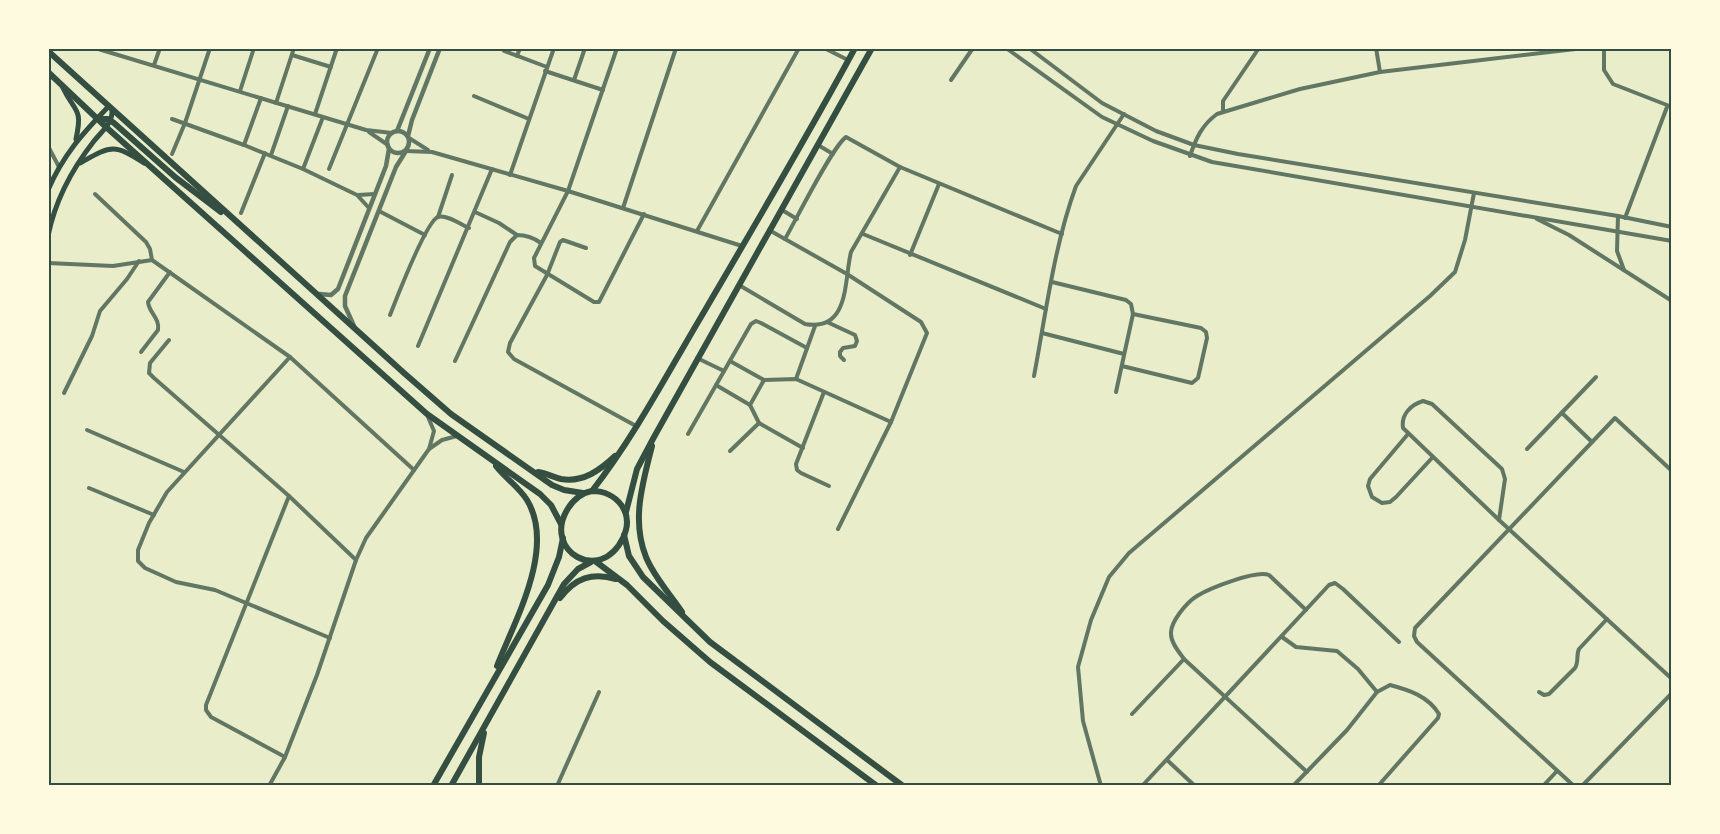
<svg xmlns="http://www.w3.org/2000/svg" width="1720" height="834" font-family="'Alegreya Sans',sans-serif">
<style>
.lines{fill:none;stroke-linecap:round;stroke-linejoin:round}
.minor{stroke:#617663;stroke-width:4}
.tertiary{stroke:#617663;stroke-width:4.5}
.secondary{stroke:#344e41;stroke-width:5}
.primary{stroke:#344e41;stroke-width:6}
.neatline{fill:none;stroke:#344e41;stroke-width:2}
</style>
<rect width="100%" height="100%" fill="#e9edc9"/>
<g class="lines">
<!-- minor -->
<g class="minor">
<polyline points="95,48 366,130 392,133"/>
<polyline points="502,48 504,51 547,67"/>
<polyline points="617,48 568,191 534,258 535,266 594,302 599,302 644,214"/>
<polyline points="824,48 848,60"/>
<polyline points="1006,48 1102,117 1153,141 1212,162 1672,241"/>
<polyline points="1029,48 1102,103 1156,131 1194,145 1238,154 1618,216 1672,227"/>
<polyline points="1376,48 1380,72"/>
<polyline points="1604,48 1604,70 1613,84 1672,107"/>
<polyline points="292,55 331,67"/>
<polyline points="517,56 520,48"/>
<polyline points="154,65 160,48"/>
<polyline points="545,71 603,90"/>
<polyline points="574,80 585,48"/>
<polyline points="951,80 973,48"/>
<polyline points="240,91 254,48"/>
<polyline points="474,96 529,119"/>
<polyline points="276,103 294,48"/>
<polyline points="1223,111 1223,101 1259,48"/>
<polyline points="315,114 337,48"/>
<polyline points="172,119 244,145 303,169 357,195 369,208"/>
<polyline points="369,132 388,145"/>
<polyline points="409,138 428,150"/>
<polyline points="244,145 261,98"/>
<polyline points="818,145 833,154"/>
<polyline points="48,146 59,167"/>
<polyline points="406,151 432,152 568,191 742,246"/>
<polyline points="172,154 185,123 210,48"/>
<polyline points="271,155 288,106"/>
<path d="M1190,156C1196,138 1202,125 1217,114L1300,89L1380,72L1584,48"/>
<polyline points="303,169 323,117"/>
<polyline points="329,169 378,48"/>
<polyline points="510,175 554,48"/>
<polyline points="95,194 146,242 150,249 152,260 290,357 414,470"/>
<polyline points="358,195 375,194"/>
<polyline points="623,208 676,48"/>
<polyline points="782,210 797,219"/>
<polyline points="379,211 425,235"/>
<polyline points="475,212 499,223 517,235"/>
<polyline points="241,213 265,153"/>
<polyline points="1618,216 1617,251 1624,270"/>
<polyline points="438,217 452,175"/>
<polyline points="1625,218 1667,107"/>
<polyline points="1537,219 1569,235 1672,301"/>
<polyline points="769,230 847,274 921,322 927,333 891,422 838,529"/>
<polyline points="697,231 799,48"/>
<polyline points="863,234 1046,309"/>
<path d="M785,239C796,220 832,147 846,137L900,167L1062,234"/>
<polyline points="586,248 563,240 560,242 547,275 510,343 508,352 514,359 636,426"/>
<polyline points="910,255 939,184"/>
<polyline points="48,263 113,266 152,260"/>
<polyline points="1052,282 1126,300 1131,304 1133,314 1116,392"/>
<path d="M739,285L805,324C850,332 844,280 851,252L900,167"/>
<path d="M390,315C396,300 426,221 438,217C446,214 462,225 469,228"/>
<polyline points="827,322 855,335 857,341 855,346 843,348 840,352 840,356 844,360"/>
<polyline points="1042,333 1124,354"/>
<polyline points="169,340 150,363 149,373 154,378 289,496 356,560"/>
<polyline points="418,346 492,169"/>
<path d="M141,352L158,330C160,318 149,313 148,302L170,272"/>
<polyline points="290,357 167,492 149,523 138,550 138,561 145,568 176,582 215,590 330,638"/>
<polyline points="697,358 724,371"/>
<path d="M455,361L510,242L517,235C526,235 534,238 541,243"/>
<polyline points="730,361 764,380 796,379 891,422"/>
<polyline points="1122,366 1192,383 1198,378 1207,338 1206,332 1201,328 1133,314"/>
<path d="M1034,376C1046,313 1054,246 1076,186L1124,114"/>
<polyline points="796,379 815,326"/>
<polyline points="764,380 750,405 759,423 803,448"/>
<polyline points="716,385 750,405"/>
<polyline points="824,392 796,464 797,470 801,473 829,486"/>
<polyline points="64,393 92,336 100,311 127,279 139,261"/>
<path d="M1423,401L1432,404L1502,469L1505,479L1499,520L1403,428C1401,415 1410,405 1423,401Z"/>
<polyline points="1562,413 1592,442"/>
<polyline points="428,417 434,431 429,449 442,440 457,436"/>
<polyline points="87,430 184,472"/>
<polyline points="688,434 751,324 756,321 761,323 807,348"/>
<polyline points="1408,434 1370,479 1368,486 1372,497 1382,503 1390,502 1396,497 1432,458"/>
<polyline points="1527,449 1596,377"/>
<polyline points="730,451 759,423"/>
<polyline points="89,488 154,515"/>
<polyline points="1499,520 1672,679"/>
<polyline points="1282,637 1296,647 1337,651 1358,669 1377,692"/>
<polyline points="1184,659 1307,772"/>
<path d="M1539,692L1544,695L1549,694L1575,668C1579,662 1576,655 1579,649L1607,619"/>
<path d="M1132,714L1184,659C1179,652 1171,643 1171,634C1170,622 1187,602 1197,596C1210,588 1256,570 1269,575L1306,610"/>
<polyline points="285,757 211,717 206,710 206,705 289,496"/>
<polyline points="1167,760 1195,786"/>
<polyline points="269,786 285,757 317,675 356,560 366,538 429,449"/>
<polyline points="557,786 599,692"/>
<polyline points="1101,786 1083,721 1078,667 1091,620 1109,577 1129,553 1430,296 1455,272 1465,240 1474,193"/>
<polyline points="1142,786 1329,585 1335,583 1343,589 1399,642"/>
<path d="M1293,786L1347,730L1377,692L1390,685C1409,690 1428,696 1439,714L1438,718L1378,786"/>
<polyline points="1543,786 1557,771"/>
<polyline points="1574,786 1417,642 1414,636 1415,628 1615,418 1672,471"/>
<polyline points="1582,786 1672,693"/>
</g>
<!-- tertiary -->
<g class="tertiary">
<circle cx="398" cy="142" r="11"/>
<polyline points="397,131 430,48"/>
<polyline points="408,136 412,120 440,48"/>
<polyline points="319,294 331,295 338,289 386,166 389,149"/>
<polyline points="354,326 345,306 345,296 396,167 406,151"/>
</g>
<!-- secondary -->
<g class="secondary">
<path d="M63,88C75,113 83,107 76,139"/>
<path d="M80,163C111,146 113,143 144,163"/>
<path d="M48,190C63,155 83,133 109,106"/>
<path d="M48,236C55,201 72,169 94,141C102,131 113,123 112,110"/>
</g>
<!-- primary -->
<g class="primary">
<polyline points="48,51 404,373 451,414 552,485 564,490 583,493"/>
<polyline points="48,72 106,127 427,414 540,494 551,505 561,524"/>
<polyline points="97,119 108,119 114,123 175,177 221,212"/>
<path d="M652,446C643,482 631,520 646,557C654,577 670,594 682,612"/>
<path d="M496,466C505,478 519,487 527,500C556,548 515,620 497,666"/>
<path d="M538,472C546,473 553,477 561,479C583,483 600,470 615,456"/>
<path d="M592,491C634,437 666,376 701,317C753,228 806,139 855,48"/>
<path d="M592,491C617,491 635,513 623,538C600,585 543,551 567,510C573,500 580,493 592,491Z"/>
<polyline points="626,512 637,469 654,437 872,48"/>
<polyline points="624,535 629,556 643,577 710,642 903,786"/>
<polyline points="595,561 627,585 663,621 710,662 877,786"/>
<path d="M560,598C575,578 592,572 616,579"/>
<polyline points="433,786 548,585 559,557 563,538"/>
<polyline points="451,786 564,584 578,569 591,562"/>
<polyline points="479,786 479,757 484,733"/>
</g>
</g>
<!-- border -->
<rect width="1720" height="834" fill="none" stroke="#fefae0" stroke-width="99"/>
<rect x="50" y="50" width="1620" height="734" class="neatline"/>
</svg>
